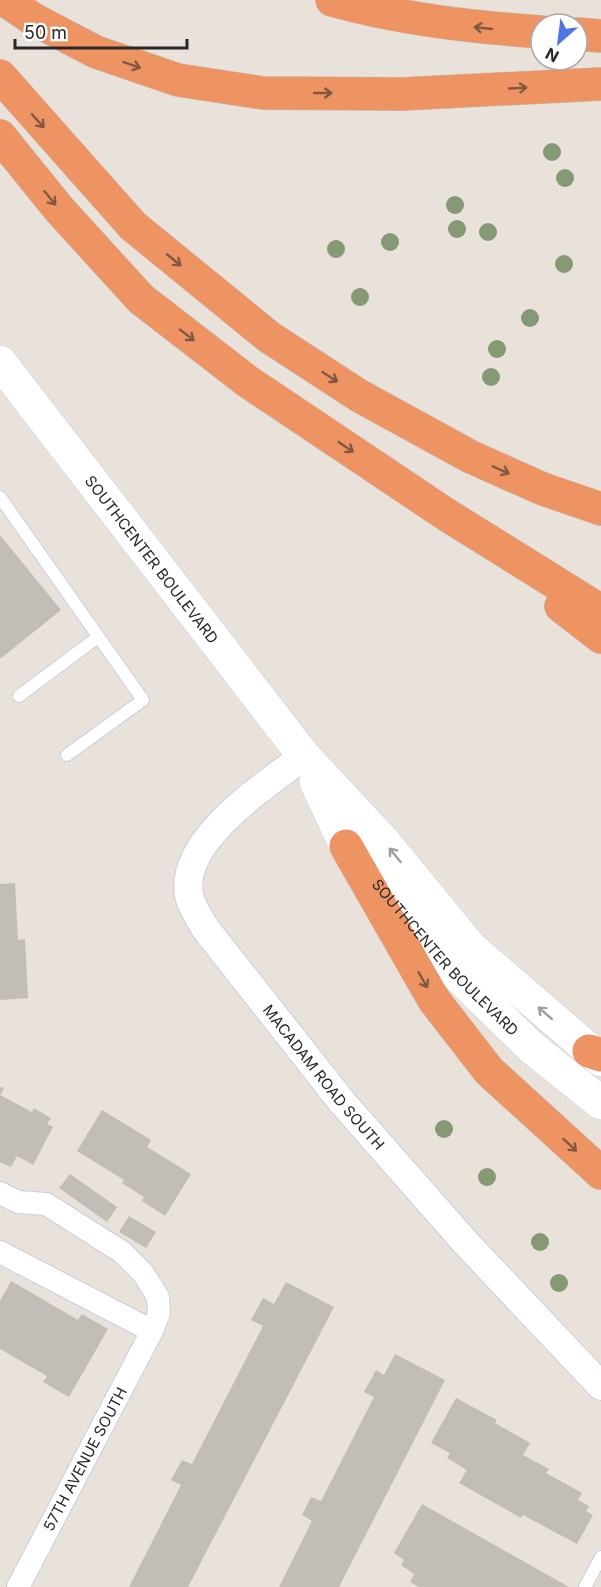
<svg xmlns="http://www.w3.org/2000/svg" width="601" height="1587" font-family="Inter,sans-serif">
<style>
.building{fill:#c2bdb7}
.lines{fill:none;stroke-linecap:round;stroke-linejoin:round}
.service-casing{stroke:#caced9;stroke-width:14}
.minor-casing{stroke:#caced9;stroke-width:24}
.tertiary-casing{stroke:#caced9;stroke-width:30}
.secondary-casing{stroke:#caced9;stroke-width:34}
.motorway-casing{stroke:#c3c3c3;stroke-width:34}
.service{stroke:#fff;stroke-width:12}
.minor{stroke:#fff;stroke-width:22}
.tertiary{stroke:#fff;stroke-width:28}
.secondary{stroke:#fff;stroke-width:33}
.motorway{stroke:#ee9462;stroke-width:33}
.tree{fill:#849974}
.oneway{stroke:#815942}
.oneway2{stroke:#9e9e9e}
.labels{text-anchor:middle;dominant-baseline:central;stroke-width:5;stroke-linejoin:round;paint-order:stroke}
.street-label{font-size:15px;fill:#282828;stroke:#fff}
</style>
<rect width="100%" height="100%" fill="#e9e2db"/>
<!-- building -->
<g class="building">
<polygon points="0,535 61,610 0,659"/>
<polygon points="15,883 18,940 25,939 28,998 0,1000 0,884"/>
<polygon points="0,1087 4,1088 0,1095 32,1112 34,1108 51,1118 47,1124 53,1127 33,1165 17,1156 11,1167 0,1162"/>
<polygon points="102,1110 151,1140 147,1147 191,1174 165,1216 142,1201 144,1197 122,1183 124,1180 77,1151"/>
<polygon points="70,1174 117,1207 107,1222 59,1188"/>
<polygon points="129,1216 156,1232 146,1248 119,1232"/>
<polygon points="11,1281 78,1320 82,1314 108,1329 69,1397 43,1382 47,1376 0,1349 0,1301"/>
<polygon points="286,1282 334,1307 188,1587 129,1587 181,1485 171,1480 182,1460 192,1464 263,1326 251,1320 263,1298 274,1304"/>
<polygon points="395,1354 445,1380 339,1587 279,1587 312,1521 302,1515 311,1497 321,1501 374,1397 364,1392 376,1370 384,1375"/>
<polygon points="456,1398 497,1420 495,1423 530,1443 523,1455 549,1469 546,1473 582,1493 578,1500 589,1506 586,1511 593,1515 577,1544 523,1515 521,1518 459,1483 467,1470 447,1458 450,1453 431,1443"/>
<polygon points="422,1504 569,1587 419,1587 410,1582 414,1574 401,1565 404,1560 394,1553"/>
</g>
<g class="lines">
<defs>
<g id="service">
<polyline points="0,497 143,700 67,755"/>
<polyline points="19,696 98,637"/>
<polyline points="585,1587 601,1557"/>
</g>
<g id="minor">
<polyline points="0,1193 18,1202 46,1204 122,1252 143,1273 158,1297 159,1313 152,1331 18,1587"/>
<polyline points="0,1252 152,1331"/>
</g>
<g id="tertiary">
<path id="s1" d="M304,756C266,785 179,840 189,895C191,906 200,919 205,928L342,1102L466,1243L601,1386"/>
</g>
<g id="secondary">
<path id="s2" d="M0,362L304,756L384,842L471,948L601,1060"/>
<path id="s3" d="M316,782L346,846L449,967L531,1047L601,1103"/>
</g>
<g id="motorway">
<polyline points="5,0 33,19 96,52 178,80 263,93 402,94 601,84"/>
<path d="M332,0C400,19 471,27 541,32"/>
<polyline points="577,34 601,36"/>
<polyline points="0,76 133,226 269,337 358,395 471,457 543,489 601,509"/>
<polyline points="0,136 59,209 141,299 247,381 447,515 601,611"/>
<polyline points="561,606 601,637"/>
<polyline points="346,846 434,1000 489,1071 601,1173"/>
<polyline points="589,1051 601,1055"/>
</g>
</defs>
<!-- service casing -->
<use href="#service" class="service-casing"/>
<!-- minor casing -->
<use href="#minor" class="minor-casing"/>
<!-- tertiary casing -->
<use href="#tertiary" class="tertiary-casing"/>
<!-- secondary casing -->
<use href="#secondary" class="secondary-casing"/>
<!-- motorway casing -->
<use href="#motorway" class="motorway-casing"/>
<!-- service -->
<use href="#service" class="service"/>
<!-- minor -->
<use href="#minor" class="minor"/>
<!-- tertiary -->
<use href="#tertiary" class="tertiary"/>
<!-- secondary -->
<use href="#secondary" class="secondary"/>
<!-- motorway -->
<use href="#motorway" class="motorway"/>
</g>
<!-- trees -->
<g class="tree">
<circle cx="552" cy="152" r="9"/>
<circle cx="565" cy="178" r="9"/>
<circle cx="455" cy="205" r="9"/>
<circle cx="457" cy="229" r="9"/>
<circle cx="488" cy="232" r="9"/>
<circle cx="390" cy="242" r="9"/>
<circle cx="336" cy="249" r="9"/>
<circle cx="564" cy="264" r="9"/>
<circle cx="360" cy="297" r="9"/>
<circle cx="530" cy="318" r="9"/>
<circle cx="497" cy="349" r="9"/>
<circle cx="491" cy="377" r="9"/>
<circle cx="444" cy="1129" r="9"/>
<circle cx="487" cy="1177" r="9"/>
<circle cx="540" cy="1242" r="9"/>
<circle cx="559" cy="1283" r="9"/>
</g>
<!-- one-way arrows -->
<defs><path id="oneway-shaft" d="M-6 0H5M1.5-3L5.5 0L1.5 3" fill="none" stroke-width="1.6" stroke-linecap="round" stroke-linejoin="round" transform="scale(1.5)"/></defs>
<g class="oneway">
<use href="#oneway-shaft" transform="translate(483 28) rotate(-174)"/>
<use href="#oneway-shaft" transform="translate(132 65) rotate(19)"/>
<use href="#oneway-shaft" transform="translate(518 88) rotate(-3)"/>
<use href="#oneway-shaft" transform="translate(323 93)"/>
<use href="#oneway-shaft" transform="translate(38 121) rotate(48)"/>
<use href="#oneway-shaft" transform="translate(50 198) rotate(51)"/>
<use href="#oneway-shaft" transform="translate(174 260) rotate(39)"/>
<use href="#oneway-shaft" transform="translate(187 335) rotate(38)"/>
<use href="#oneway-shaft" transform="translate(330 377) rotate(33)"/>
<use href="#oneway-shaft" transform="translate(346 447) rotate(34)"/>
<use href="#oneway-shaft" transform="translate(501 470) rotate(24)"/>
<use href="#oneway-shaft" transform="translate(423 980) rotate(60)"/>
<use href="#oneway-shaft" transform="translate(570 1145) rotate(43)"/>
</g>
<g class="oneway2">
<use href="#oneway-shaft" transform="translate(395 855) rotate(-129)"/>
<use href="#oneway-shaft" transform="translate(545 1013) rotate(-139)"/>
</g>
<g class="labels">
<!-- street labels -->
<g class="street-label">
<text stroke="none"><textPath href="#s2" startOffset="249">SOUTHCENTER BOULEVARD</textPath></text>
<text stroke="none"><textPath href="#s3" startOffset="220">SOUTHCENTER BOULEVARD</textPath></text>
<text stroke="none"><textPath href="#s1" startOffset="416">MACADAM ROAD SOUTH</textPath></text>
<text transform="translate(85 1459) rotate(-62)">57TH AVENUE SOUTH</text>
</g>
</g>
<!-- north arrow -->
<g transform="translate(559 42) rotate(208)"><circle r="28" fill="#ffffff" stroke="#a9a9a9" stroke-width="1.5"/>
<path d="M0-4.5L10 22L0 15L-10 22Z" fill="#4a74e8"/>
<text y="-9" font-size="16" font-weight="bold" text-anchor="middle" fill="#282828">N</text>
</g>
<!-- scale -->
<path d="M15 39v9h172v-9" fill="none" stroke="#282828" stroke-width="3"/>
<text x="24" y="39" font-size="18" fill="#282828" stroke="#ffffff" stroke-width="4.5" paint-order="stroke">50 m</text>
</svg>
